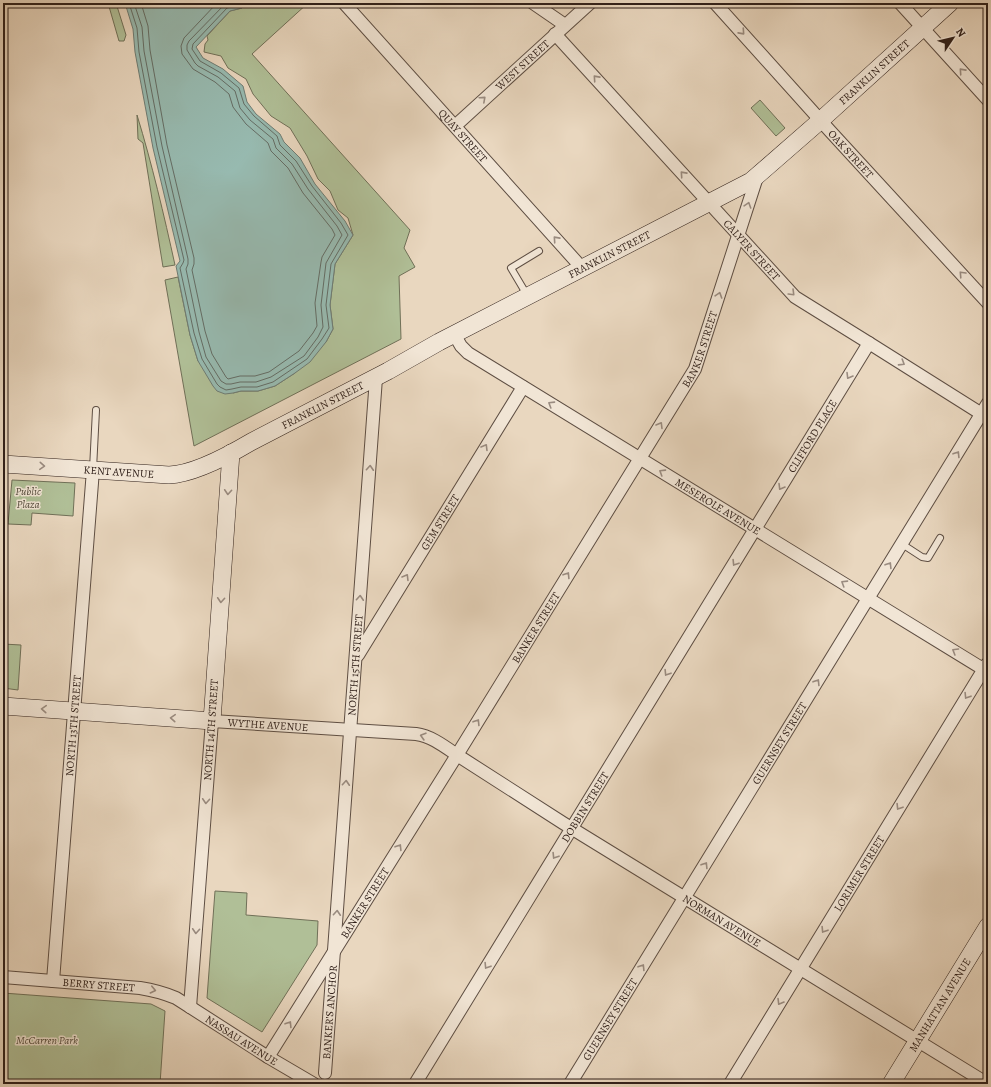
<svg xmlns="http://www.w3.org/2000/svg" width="991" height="1087" font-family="Alegreya,serif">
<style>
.green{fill:#b0bf97;stroke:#707058}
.water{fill:#97bab0;stroke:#6e7c74}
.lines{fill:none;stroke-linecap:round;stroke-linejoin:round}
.shore{stroke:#646d65;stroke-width:1}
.lane-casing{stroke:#5e4e43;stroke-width:8}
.street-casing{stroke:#5e4e43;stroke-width:14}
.secondary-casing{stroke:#30201a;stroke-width:18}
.lane{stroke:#f1e5d5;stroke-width:6}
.street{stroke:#f1e5d5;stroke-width:12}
.secondary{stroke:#f1e5d5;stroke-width:17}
.oneway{stroke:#9a8c81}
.labels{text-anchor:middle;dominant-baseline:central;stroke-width:3;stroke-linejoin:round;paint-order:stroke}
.street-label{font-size:11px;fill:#30201a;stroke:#f1e5d5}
.park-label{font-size:11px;font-style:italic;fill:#504839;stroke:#f1e5d5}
</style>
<rect width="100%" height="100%" fill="#e9d7bf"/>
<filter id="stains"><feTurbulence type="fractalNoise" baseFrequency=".005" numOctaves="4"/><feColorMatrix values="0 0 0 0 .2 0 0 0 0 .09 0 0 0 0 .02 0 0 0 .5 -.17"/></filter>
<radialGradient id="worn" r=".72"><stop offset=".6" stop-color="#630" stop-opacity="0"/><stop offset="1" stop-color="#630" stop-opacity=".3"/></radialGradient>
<!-- green -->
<g class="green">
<polygon points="108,3 116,3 126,35 124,41 119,41"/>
<polygon points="246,3 308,3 252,54 410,230 404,248 415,267 399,276 401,339 194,446 165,280 178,277 190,335 198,361 233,393 241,391 258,391 275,386 295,373 326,342 333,329 330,305 335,264 353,235 348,218 338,210 330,191 318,179 307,156 290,128 271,116 253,94 246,79 228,68 221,56 204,52 205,44 208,40 207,36 230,11 242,8"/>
<polygon points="760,100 785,128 776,136 751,108"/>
<path d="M137,115C152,164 164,215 175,265L163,267L143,143L138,139Z"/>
<polygon points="12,480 75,483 73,516 32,513 31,525 8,524"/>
<polygon points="3,644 21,645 18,690 3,688"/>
<polygon points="215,891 247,893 246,915 318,921 317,945 262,1032 207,998"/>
<polygon points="3,993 151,1004 165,1011 160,1084 3,1084"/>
</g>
<!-- water -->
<polygon class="water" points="125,3 246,3 242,8 230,11 196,47 203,58 223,69 243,86 247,102 256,114 280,134 284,142 300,158 315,184 345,221 353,235 335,264 330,305 333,329 326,342 310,362 295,373 275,386 258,391 241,391 233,393 225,394 217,391 213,386 198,361 190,335 176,266 180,261 153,148 135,52 133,29"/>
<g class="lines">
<!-- shore -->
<g class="shore">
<polyline points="129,3 137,28 139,52 157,147 184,260 183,263 180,268 194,333 202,359 217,384 220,387 226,390 232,389 241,387 257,387 273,382 307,359 322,339 329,328 326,305 331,264 348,235 341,223 312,186 296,161 280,145 277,136 254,116 244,104 239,88 221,73 200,61 192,49 193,44 227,8 239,5 241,3"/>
<polyline points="134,3 142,27 144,51 162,146 188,259 188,264 186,269 199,332 206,357 221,381 226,384 231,384 240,382 256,382 271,377 304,356 318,337 323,327 321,305 326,263 342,235 337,226 308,189 292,164 276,148 273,139 250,120 240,108 235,91 218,77 198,66 195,63 187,50 187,45 189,41 226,3"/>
<polyline points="141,3 148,26 150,50 167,145 194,258 194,264 192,270 205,331 212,354 226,377 228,379 240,376 255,376 269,372 299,351 313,333 317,326 315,303 321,262 322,257 335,235 332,229 303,193 288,168 271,151 268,143 246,124 236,111 233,107 229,94 215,82 193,69 182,54 181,46 184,38 217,3"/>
</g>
<defs>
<g id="lane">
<polyline points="527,295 511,268 539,251"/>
<polyline points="93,469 96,410"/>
<polyline points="902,544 922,557 928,558 940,538"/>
</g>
<g id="street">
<path id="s1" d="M344,3L582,268"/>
<polyline points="533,3 565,25"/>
<path id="s2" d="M715,3L830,131L988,303"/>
<polyline points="900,3 988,100"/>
<path id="s3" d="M555,34L795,297L803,302L869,343L988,418"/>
<path id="s4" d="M455,126L590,3"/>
<path id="s5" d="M454,334L461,346L468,353L988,672"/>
<path id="s6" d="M358,655L523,387"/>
<path id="s7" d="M3,977L140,988C153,990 164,993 176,998L268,1057L314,1084"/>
<path id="s8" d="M53,981L93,470"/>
<path id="s9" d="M190,1007L212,721L416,734C431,736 444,746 457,755L563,823L988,1084"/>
<path id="s10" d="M268,1057L457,755L695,369L757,177"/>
<path id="s11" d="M325,1073L376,378"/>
<path id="s12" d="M415,1084L869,343"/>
<path id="s13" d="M570,1084L988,403"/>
<path id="s14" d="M730,1084L987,664"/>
</g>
<g id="secondary">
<path id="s15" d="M3,464L169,475C194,474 229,455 251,442L388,371L439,342L751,181L821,120L950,3"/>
<polyline points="3,706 212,721 231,453"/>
<path id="s16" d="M891,1084L988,926"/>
</g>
</defs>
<!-- lane casing -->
<use href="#lane" class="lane-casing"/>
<!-- street casing -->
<use href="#street" class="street-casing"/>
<!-- secondary casing -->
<use href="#secondary" class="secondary-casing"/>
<!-- lane -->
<use href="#lane" class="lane"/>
<!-- street -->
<use href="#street" class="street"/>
<!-- secondary -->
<use href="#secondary" class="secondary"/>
</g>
<!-- one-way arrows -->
<defs><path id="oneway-chevron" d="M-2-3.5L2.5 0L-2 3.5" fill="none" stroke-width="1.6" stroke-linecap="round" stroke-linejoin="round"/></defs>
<g class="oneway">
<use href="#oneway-chevron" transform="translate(742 32) rotate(48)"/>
<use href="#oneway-chevron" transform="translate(962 71) rotate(-132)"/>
<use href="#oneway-chevron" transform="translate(596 78) rotate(-132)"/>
<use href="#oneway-chevron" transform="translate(483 99) rotate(-42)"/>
<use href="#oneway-chevron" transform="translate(683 174) rotate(-132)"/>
<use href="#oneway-chevron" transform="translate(748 205) rotate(-72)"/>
<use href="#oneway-chevron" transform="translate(556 239) rotate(-132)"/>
<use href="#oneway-chevron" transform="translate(962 274) rotate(-133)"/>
<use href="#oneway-chevron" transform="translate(792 293) rotate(45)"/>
<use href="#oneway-chevron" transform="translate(719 295) rotate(-72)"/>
<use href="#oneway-chevron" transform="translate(902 363) rotate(32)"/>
<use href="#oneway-chevron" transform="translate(849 376) rotate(121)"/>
<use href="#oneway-chevron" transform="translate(551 404) rotate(-148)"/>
<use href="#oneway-chevron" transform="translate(660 425) rotate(-59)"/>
<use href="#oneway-chevron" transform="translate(485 447) rotate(-59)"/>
<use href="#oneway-chevron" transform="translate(957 454) rotate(-58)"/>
<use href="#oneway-chevron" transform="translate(42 466) rotate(4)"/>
<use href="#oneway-chevron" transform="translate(370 468) rotate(-86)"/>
<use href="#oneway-chevron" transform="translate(662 472) rotate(-148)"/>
<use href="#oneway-chevron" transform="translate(781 487) rotate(121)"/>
<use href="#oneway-chevron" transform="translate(228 492) rotate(94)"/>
<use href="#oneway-chevron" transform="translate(735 563) rotate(122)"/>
<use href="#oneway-chevron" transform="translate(889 565) rotate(-58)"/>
<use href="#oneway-chevron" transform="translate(567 575) rotate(-58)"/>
<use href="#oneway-chevron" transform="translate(406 577) rotate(-59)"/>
<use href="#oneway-chevron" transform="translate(844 583) rotate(-148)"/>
<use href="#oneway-chevron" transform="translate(360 598) rotate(-86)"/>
<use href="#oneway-chevron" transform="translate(221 600) rotate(94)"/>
<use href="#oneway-chevron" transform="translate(955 651) rotate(-149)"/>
<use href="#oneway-chevron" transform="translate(667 673) rotate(122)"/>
<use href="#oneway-chevron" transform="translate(817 682) rotate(-58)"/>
<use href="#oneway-chevron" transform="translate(967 696) rotate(122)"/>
<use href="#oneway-chevron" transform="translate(44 709) rotate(-176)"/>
<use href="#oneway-chevron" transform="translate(173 718) rotate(-176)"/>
<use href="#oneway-chevron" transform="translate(477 722) rotate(-58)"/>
<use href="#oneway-chevron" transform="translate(423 736) rotate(-164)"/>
<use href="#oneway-chevron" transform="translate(346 783) rotate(-86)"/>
<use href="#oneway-chevron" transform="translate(206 801) rotate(94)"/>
<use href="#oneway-chevron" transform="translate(899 807) rotate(122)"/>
<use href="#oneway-chevron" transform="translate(399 847) rotate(-58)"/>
<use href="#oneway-chevron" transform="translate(555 856) rotate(122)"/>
<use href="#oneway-chevron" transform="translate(705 865) rotate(-58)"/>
<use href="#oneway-chevron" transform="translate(337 913) rotate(-86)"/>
<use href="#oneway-chevron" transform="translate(824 930) rotate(122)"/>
<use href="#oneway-chevron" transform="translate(196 931) rotate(94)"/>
<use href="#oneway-chevron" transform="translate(487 966) rotate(122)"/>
<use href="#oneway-chevron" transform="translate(642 967) rotate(-58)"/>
<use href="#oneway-chevron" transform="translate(153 990) rotate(13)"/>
<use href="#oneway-chevron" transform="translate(780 1002) rotate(121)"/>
<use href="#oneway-chevron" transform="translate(289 1024) rotate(-58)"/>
</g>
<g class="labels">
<!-- street labels -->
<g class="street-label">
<text stroke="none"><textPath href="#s4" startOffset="91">WEST STREET</textPath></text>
<text stroke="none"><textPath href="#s15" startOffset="984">FRANKLIN STREET</textPath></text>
<text stroke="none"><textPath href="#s1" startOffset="178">QUAY STREET</textPath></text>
<text stroke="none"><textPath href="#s2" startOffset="203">OAK STREET</textPath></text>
<text stroke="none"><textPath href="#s3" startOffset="292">CALYER STREET</textPath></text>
<text stroke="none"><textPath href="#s15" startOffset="660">FRANKLIN STREET</textPath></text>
<text stroke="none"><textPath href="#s10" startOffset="830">BANKER STREET</textPath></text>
<text stroke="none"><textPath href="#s15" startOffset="336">FRANKLIN STREET</textPath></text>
<text stroke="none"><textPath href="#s12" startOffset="760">CLIFFORD PLACE</textPath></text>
<text stroke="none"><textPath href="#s15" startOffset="116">KENT AVENUE</textPath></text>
<text stroke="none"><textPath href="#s5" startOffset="317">MESEROLE AVENUE</textPath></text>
<text stroke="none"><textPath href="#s6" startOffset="156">GEM STREET</textPath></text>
<text stroke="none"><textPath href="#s10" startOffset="506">BANKER STREET</textPath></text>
<text stroke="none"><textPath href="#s11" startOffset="409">NORTH 15TH STREET</textPath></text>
<text stroke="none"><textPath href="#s9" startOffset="343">WYTHE AVENUE</textPath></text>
<text stroke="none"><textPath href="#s8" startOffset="256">NORTH 13TH STREET</textPath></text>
<text transform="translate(211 730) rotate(-86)">NORTH 14TH STREET</text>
<text stroke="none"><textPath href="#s13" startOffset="400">GUERNSEY STREET</textPath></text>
<text stroke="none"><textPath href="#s12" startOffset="325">DOBBIN STREET</textPath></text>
<text stroke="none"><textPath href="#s14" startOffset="247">LORIMER STREET</textPath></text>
<text stroke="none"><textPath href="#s10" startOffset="182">BANKER STREET</textPath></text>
<text stroke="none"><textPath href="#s9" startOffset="850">NORMAN AVENUE</textPath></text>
<text stroke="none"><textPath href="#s7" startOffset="96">BERRY STREET</textPath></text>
<text stroke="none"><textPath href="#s16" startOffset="93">MANHATTAN AVENUE</textPath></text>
<text stroke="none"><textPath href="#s11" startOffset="61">BANKER'S ANCHOR</textPath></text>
<text stroke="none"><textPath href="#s13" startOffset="76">GUERNSEY STREET</textPath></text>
<text stroke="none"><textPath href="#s7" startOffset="253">NASSAU AVENUE</textPath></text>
</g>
<!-- park labels -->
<g class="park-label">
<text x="28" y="491">Public<tspan x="28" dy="13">Plaza</tspan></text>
<text x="47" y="1040">McCarren Park</text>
</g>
</g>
<!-- margin -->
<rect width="991" height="1087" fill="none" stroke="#e9d7bf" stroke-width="16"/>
<rect x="4" y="4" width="983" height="1079" fill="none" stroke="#30201a" stroke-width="2"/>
<rect x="8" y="8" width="975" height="1071" fill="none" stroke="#30201a"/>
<!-- north arrow -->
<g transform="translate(953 38) rotate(55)" stroke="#f1e5d5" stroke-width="3" paint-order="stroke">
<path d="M0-3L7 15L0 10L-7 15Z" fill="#30201a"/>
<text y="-6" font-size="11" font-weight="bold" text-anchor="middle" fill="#30201a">N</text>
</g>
<rect width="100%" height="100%" filter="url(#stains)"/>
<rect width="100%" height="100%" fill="url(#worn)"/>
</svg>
